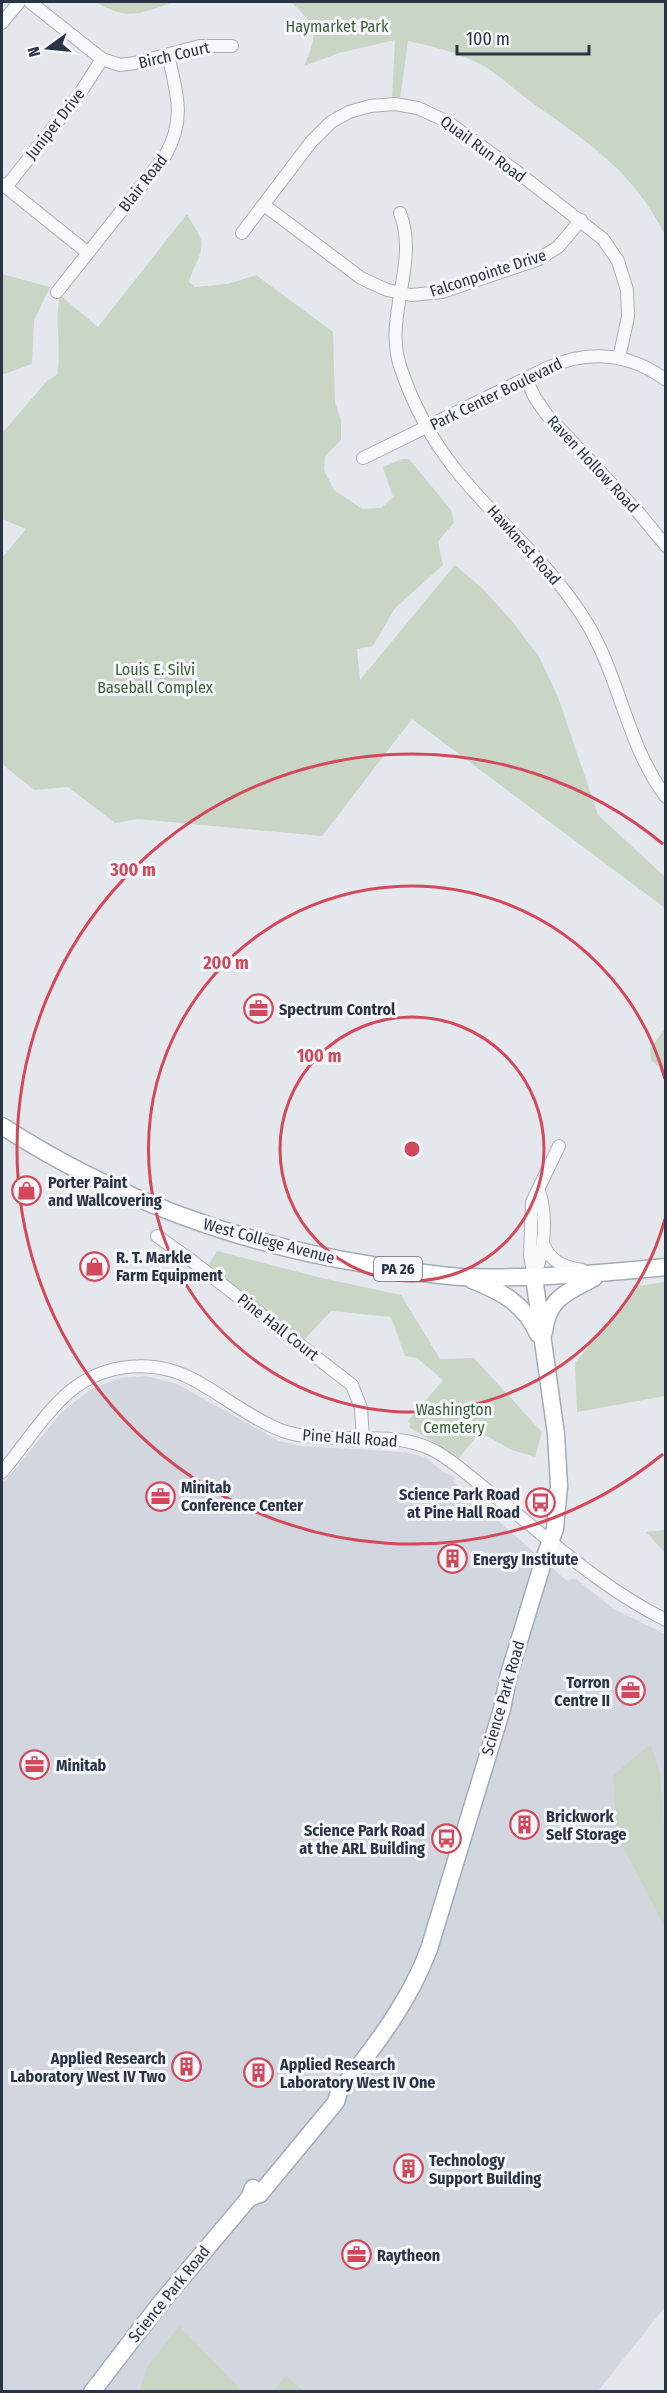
<svg xmlns="http://www.w3.org/2000/svg" width="667" height="2393" font-family="'Fira Sans Condensed',sans-serif">
<style>
.built{fill:#d2d6de}
.green{fill:#c9d6c5}
.lines{fill:none;stroke-linecap:round;stroke-linejoin:round}
.minor-casing{stroke:#a9aeb7;stroke-width:14}
.major-casing{stroke:#a3abb8;stroke-width:19}
.minor{stroke:#f7f8fa;stroke-width:12}
.major{stroke:#fff;stroke-width:16}
.ring{fill:none;stroke:#d1495b;stroke-width:3}
.labels{text-anchor:middle;dominant-baseline:central;stroke-width:6;stroke-linejoin:round;paint-order:stroke}
.shield{fill:#f4f6f9;stroke:#676e7b;stroke-width:1.5}
.shield-label{font-size:15px;font-weight:bold;fill:#2b3445}
.park-label{font-size:16px;fill:#3f6138;stroke:#f4f6f9}
.street-label{font-size:16px;fill:#2b3445;stroke:#f4f6f9}
.poi-label{font-size:16px;font-weight:bold;fill:#2b3445;stroke:#f4f6f9;text-anchor:start}
.centre{fill:#d1495b;stroke:#f4f6f9;stroke-width:3}
.ring-label{font-size:18px;text-anchor:middle;font-weight:bold;fill:#d1495b;stroke:#f4f6f9;stroke-width:6;stroke-linejoin:round;paint-order:stroke}
</style>
<rect width="100%" height="100%" fill="#e4e7ec"/>
<!-- built -->
<polygon class="built" points="146,1376 177,1384 279,1441 300,1446 403,1452 425,1457 443,1472 455,1478 453,1481 567,1581 570,1579 576,1579 614,1609 665,1634 665,2307 598,2391 2,2391 2,1481 5,1481 62,1412 91,1389 120,1378"/>
<!-- green -->
<g class="green">
<path d="M96,2H174C140,13 129,22 96,2Z"/>
<path d="M291,2H665V235C632,169 588,143 530,101C513,89 496,72 478,63C456,52 431,46 408,41L400,99L392,98L395,40L339,53L304,66C318,34 318,27 291,2Z"/>
<path d="M187,214C191,223 198,230 201,240C204,254 192,269 189,282L195,287L228,284L256,275L333,332L335,402L341,420V440L325,456L324,470L334,490L362,509L381,508L393,497L383,467L402,459H409L451,510L454,522L438,542L443,565L395,608L373,646L357,649L360,680L455,565L482,588L511,620L538,655L558,697L598,815L665,877V908L412,719L322,836L138,819L115,823L68,787L34,790L2,764V558L26,529L2,519V433L47,381L57,375C62,348 54,322 60,295L98,327Z"/>
<polygon points="2,274 50,287 34,320 32,364 2,375"/>
<polygon points="665,1029 665,1073 651,1060 650,1049"/>
<polygon points="217,1251 326,1279 401,1295 440,1359 474,1358 542,1432 535,1457 512,1450 487,1436 476,1437 459,1458 409,1427 411,1424 408,1421 443,1380 417,1358 405,1356 391,1317 331,1311 303,1341 208,1266"/>
<polygon points="665,1282 665,1396 577,1412 575,1363 638,1286"/>
<polygon points="665,1530 666,1530 665,1553 646,1532"/>
<polygon points="651,1744 660,1774 663,1824 665,1829 665,1928 617,1835 613,1775"/>
<polygon points="179,2326 242,2391 139,2391 148,2366"/>
<polygon points="286,2376 304,2391 273,2391"/>
</g>
<g class="lines">
<defs>
<g id="minor">
<polyline points="30,2 102,59 120,65 135,63 200,46 232,46"/>
<polyline points="2,23 19,2"/>
<polyline points="2,184 88,253"/>
<polyline points="6,187 79,95 102,59"/>
<polyline points="264,205 361,278 387,290 411,295 442,292 539,259 558,247 581,220"/>
<path d="M400,213C420,264 382,317 401,369C413,404 432,440 455,469C496,521 550,563 585,620C620,676 626,744 666,797"/>
<polyline points="242,233 311,142 331,122 349,112 370,106 395,104 418,108 446,121 516,171 603,239 618,261 627,290 628,317 619,358"/>
<path d="M57,292L165,156C186,119 177,94 168,55"/>
<polyline points="526,379 535,398 547,415 638,512 666,546"/>
<path d="M363,458L547,368C588,349 630,353 666,380"/>
<polyline points="157,1236 192,1261 352,1385 361,1408 363,1439"/>
<path d="M544,1245C550,1262 565,1267 582,1270"/>
<polyline points="534,1277 530,1256 532,1202 559,1146"/>
<path d="M534,1277C544,1252 548,1217 539,1191"/>
<path d="M2,1472C24,1446 43,1415 69,1392C105,1362 156,1358 196,1381C225,1397 252,1419 283,1431C330,1447 391,1427 435,1451C456,1463 474,1480 493,1495C549,1539 601,1588 666,1620"/>
</g>
<g id="major">
<path d="M2,1126C113,1198 241,1245 372,1265C402,1270 432,1275 462,1277C530,1279 598,1274 666,1267"/>
<path d="M472,1280C502,1292 524,1303 538,1334"/>
<path d="M544,1332C548,1298 567,1292 594,1278"/>
<path d="M249,2198L260,2194L336,2102L339,2092C374,2047 409,2003 429,1949L502,1709L509,1674L544,1559L555,1529L559,1486L556,1434L534,1277"/>
<polyline points="92,2392 159,2305 249,2198 253,2188"/>
</g>
</defs>
<!-- minor casing -->
<use href="#minor" class="minor-casing"/>
<!-- major casing -->
<use href="#major" class="major-casing"/>
<!-- minor -->
<use href="#minor" class="minor"/>
<!-- major -->
<use href="#major" class="major"/>
</g>
<!-- distance rings -->
<g class="ring">
<circle cx="412" cy="1149" r="132"/>
<path d="M665 1219A263 263 0 1 1 665 1079"/>
<path d="M663 1454A395 395 0 1 1 663 844"/>
</g>
<!-- icons -->
<defs>
<symbol id="office-ring" viewBox="-11 -11 22 22"><circle r="9.5" fill="#f4f6f9" stroke="#d1495b" stroke-width="1.5"/><path d="M-6-3h4V-5.5h4V-3h4V5H-6ZM-1-4.5V-3h2v-1.5ZM-6 0V1H6V0Z" fill="#d1495b"/></symbol>
<symbol id="shop-ring" viewBox="-11 -11 22 22"><circle r="9.5" fill="#f4f6f9" stroke="#d1495b" stroke-width="1.5"/><path d="M-5-2.5h2.3a2.7 3.5 0 0 1 5.4 0H5L5.5 6h-11ZM-1.5-2.5h3a1.5 2.3 0 0 0-3 0Z" fill="#d1495b"/></symbol>
<symbol id="bus-ring" viewBox="-11 -11 22 22"><circle r="9.5" fill="#f4f6f9" stroke="#d1495b" stroke-width="1.5"/><path d="M-5-6H5V4H4V6H2V4H-2V6H-4V4H-5ZM-3.5-4V0h7V-4ZM-3.5 1.2v1.5H-2V1.2ZM2 1.2v1.5H3.5V1.2Z" fill="#d1495b"/></symbol>
<symbol id="building-ring" viewBox="-11 -11 22 22"><circle r="9.5" fill="#f4f6f9" stroke="#d1495b" stroke-width="1.5"/><path d="M-4-6H4V6H1V3H-1V6H-4ZM-2.5-4.3h1.7v1.8h-1.7ZM.8-4.3h1.7v1.8H.8ZM-2.5-1h1.7V.8h-1.7ZM.8-1h1.7V.8H.8Z" fill="#d1495b"/></symbol>
</defs>
<g fill-rule="evenodd">
<use href="#office-ring" x="242" y="992" width="33" height="33"/>
<use href="#shop-ring" x="10" y="1174" width="33" height="33"/>
<use href="#shop-ring" x="78" y="1250" width="33" height="33"/>
<use href="#office-ring" x="144" y="1480" width="33" height="33"/>
<use href="#bus-ring" x="524" y="1486" width="33" height="33"/>
<use href="#building-ring" x="436" y="1542" width="33" height="33"/>
<use href="#office-ring" x="614" y="1674" width="33" height="33"/>
<use href="#office-ring" x="18" y="1748" width="33" height="33"/>
<use href="#building-ring" x="508" y="1808" width="33" height="33"/>
<use href="#bus-ring" x="430" y="1822" width="33" height="33"/>
<use href="#building-ring" x="170" y="2050" width="33" height="33"/>
<use href="#building-ring" x="242" y="2056" width="33" height="33"/>
<use href="#building-ring" x="392" y="2152" width="33" height="33"/>
<use href="#office-ring" x="340" y="2238" width="33" height="33"/>
</g>
<g class="labels">
<!-- shield labels -->
<rect class="shield" x="374" y="1257" width="48" height="24" rx="4.5"/>
<g class="shield-label">
<text x="398" y="1269">PA 26</text>
</g>
<!-- park labels -->
<g class="park-label">
<text x="337" y="26">Haymarket Park</text>
<text x="155" y="669">Louis E. Silvi<tspan x="155" dy="18">Baseball Complex</tspan></text>
<text x="454" y="1409">Washington<tspan x="454" dy="18">Cemetery</tspan></text>
</g>
<!-- street labels -->
<g class="street-label">
<text transform="translate(174 55) rotate(-13)">Birch Court</text>
<text transform="translate(55 124) rotate(-52)">Juniper Drive</text>
<text transform="translate(483 149) rotate(36)">Quail Run Road</text>
<text transform="translate(143 183) rotate(-52)">Blair Road</text>
<text transform="translate(488 273) rotate(-18)">Falconpointe Drive</text>
<text transform="translate(496 394) rotate(-26)">Park Center Boulevard</text>
<text transform="translate(593 464) rotate(47)">Raven Hollow Road</text>
<text transform="translate(524 545) rotate(48)">Hawknest Road</text>
<text transform="translate(269 1241) rotate(15)">West College Avenue</text>
<text transform="translate(278 1327) rotate(38)">Pine Hall Court</text>
<text transform="translate(350 1438) rotate(4)">Pine Hall Road</text>
<text transform="translate(503 1698) rotate(-74)">Science Park Road</text>
<text transform="translate(169 2294) rotate(-51)">Science Park Road</text>
</g>
<!-- poi labels -->
<g class="poi-label">
<text x="279" y="1009">Spectrum Control</text>
<text x="48" y="1182">Porter Paint<tspan x="48" dy="18">and Wallcovering</tspan></text>
<text x="116" y="1257">R. T. Markle<tspan x="116" dy="18">Farm Equipment</tspan></text>
<text x="181" y="1487">Minitab<tspan x="181" dy="18">Conference Center</tspan></text>
<text x="520" y="1494" text-anchor="end">Science Park Road<tspan x="520" dy="18">at Pine Hall Road</tspan></text>
<text x="473" y="1559">Energy Institute</text>
<text x="610" y="1682" text-anchor="end">Torron<tspan x="610" dy="18">Centre II</tspan></text>
<text x="56" y="1765">Minitab</text>
<text x="546" y="1816">Brickwork<tspan x="546" dy="18">Self Storage</tspan></text>
<text x="425" y="1830" text-anchor="end">Science Park Road<tspan x="425" dy="18">at the ARL Building</tspan></text>
<text x="166" y="2058" text-anchor="end">Applied Research<tspan x="166" dy="18">Laboratory West IV Two</tspan></text>
<text x="280" y="2064">Applied Research<tspan x="280" dy="18">Laboratory West IV One</tspan></text>
<text x="429" y="2160">Technology<tspan x="429" dy="18">Support Building</tspan></text>
<text x="377" y="2255">Raytheon</text>
</g>
</g>
<circle cx="412" cy="1149" r="9" class="centre"/>
<g class="ring-label">
<text x="133" y="876">300 m</text>
<text x="226" y="969">200 m</text>
<text x="319" y="1062">100 m</text>
</g>
<!-- border -->
<rect width="667" height="2393" fill="none" stroke="#2b3445" stroke-width="6"/>
<!-- north arrow -->
<g transform="translate(48 48) rotate(255)" stroke="#f4f6f9" stroke-width="4.5" paint-order="stroke">
<path d="M0-4.5L10 22L0 15L-10 22Z" fill="#2b3445"/>
<text y="-9" font-size="16" font-weight="bold" text-anchor="middle" fill="#2b3445">N</text>
</g>
<!-- scale -->
<path d="M457 45v9h132v-9" fill="none" stroke="#2b3445" stroke-width="3"/>
<text x="466" y="45" font-size="18" fill="#2b3445" stroke="#f4f6f9" stroke-width="4.5" paint-order="stroke">100 m</text>
</svg>
